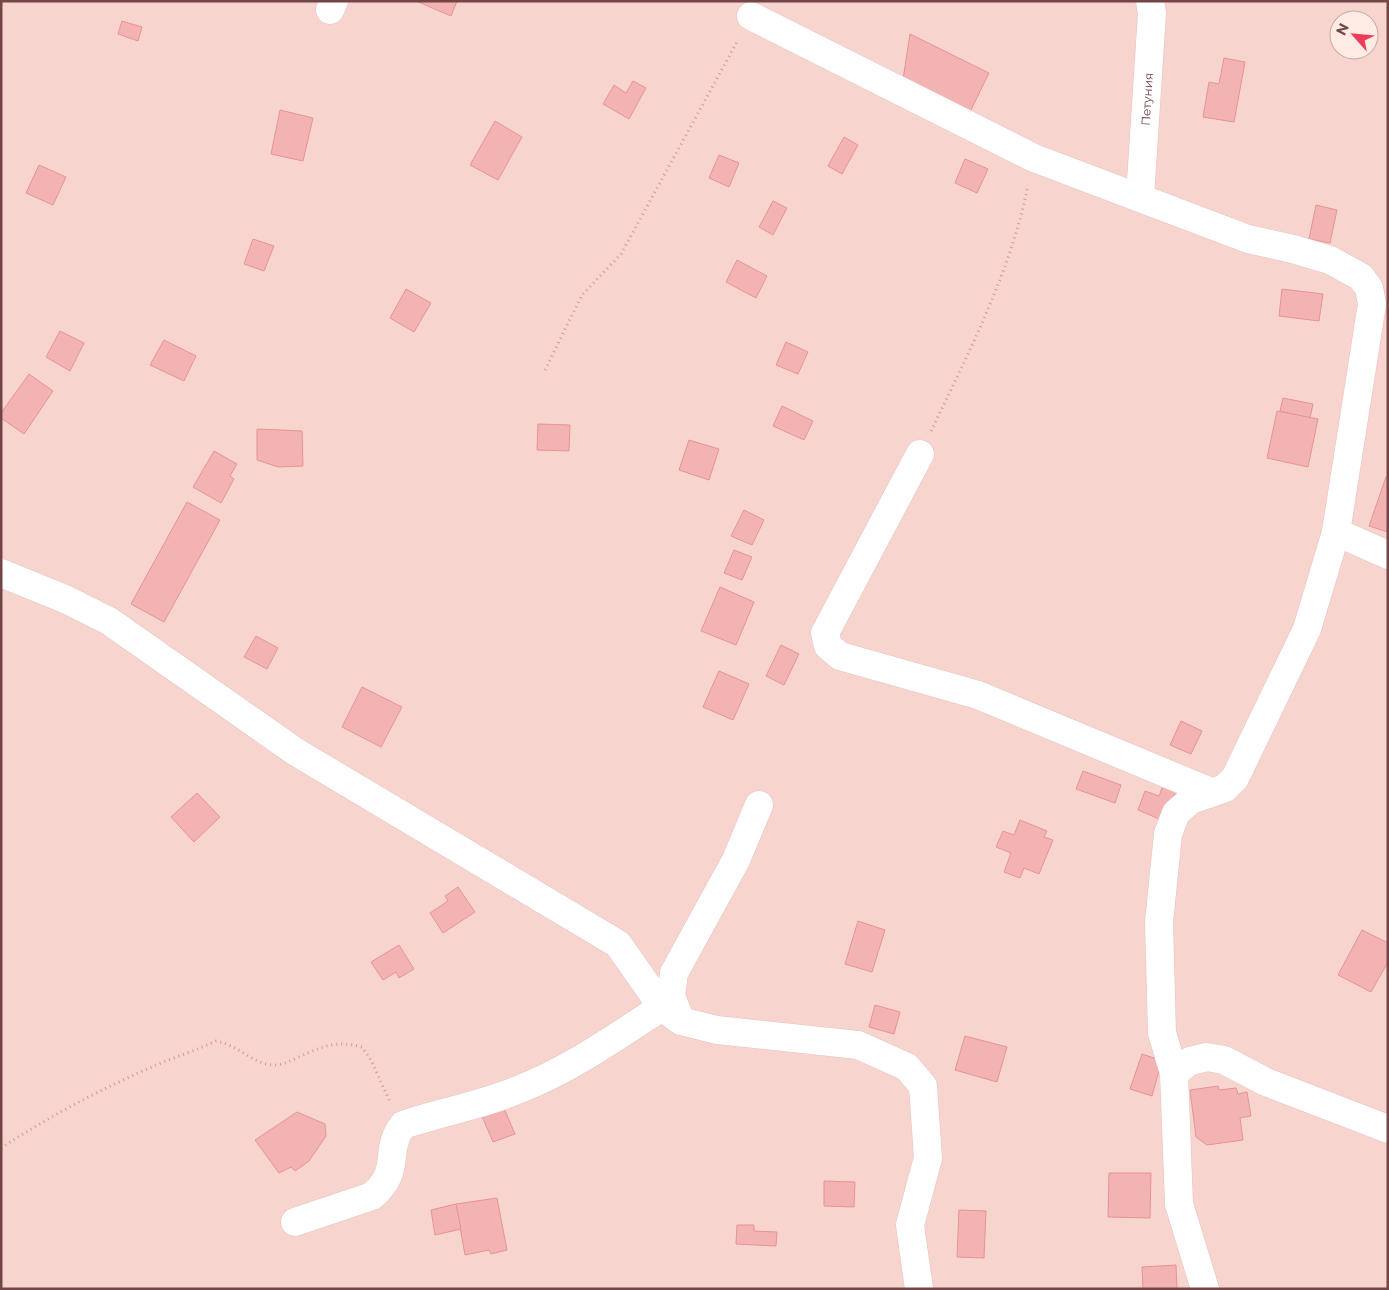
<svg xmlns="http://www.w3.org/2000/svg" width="1389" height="1290" font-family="Montserrat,sans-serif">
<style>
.residential{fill:#f7d5ce;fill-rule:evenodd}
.building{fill:#f3b3b3;stroke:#e79395}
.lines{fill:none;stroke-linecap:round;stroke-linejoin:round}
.minor-casing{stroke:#e6c2be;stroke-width:29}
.path{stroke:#d79798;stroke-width:3;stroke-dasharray:1 4;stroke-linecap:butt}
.minor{stroke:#fff;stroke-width:28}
.labels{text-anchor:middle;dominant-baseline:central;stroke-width:4;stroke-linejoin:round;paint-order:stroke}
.street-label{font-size:12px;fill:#734547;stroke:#ffeae4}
</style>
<rect width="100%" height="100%" fill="#fde4dd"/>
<!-- residential -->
<path class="residential" d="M1,1H1388V1289H1ZM1339,20H1369V50H1339Z"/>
<!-- building -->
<g class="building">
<polygon points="416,1 457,1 451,16"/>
<polygon points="122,21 142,27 138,41 118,34"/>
<polygon points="910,34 989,73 967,118 902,86"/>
<polygon points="1224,58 1245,62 1234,122 1203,117 1209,82 1219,84"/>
<polygon points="633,81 646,88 629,119 603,104 614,85 626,93"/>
<polygon points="280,110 313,118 303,161 271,154"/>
<polygon points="495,121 522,137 498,180 470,165"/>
<polygon points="844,137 858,145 842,174 828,166"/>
<polygon points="719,155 739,163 729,187 709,178"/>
<polygon points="965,159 988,169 977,193 955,183"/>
<polygon points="39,165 66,177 53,205 26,193"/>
<polygon points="773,201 787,208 773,235 759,227"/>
<polygon points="1316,205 1337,210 1330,243 1309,239"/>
<polygon points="253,239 274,246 264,271 244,264"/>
<polygon points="737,260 767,276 756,298 726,282"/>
<polygon points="406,289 431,303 414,332 390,318"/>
<polygon points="1282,289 1323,294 1319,321 1279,316"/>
<polygon points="60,331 84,343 70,371 46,357"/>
<polygon points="164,340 196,356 184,381 150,365"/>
<polygon points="786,342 808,352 798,374 776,365"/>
<polygon points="29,374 53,391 24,434 1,418 1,413"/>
<polygon points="1283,398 1313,404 1310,418 1280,411"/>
<polygon points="782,406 813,421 804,440 773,426"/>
<polygon points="1277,411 1318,419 1308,467 1267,458"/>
<polygon points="538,424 570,425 569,451 537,450"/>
<polygon points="257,429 302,431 303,466 278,467 257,460"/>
<polygon points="689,440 719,449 709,480 679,470"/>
<polygon points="214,451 237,464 230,476 234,479 221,503 193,487"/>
<polygon points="1386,477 1388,477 1388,532 1369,526"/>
<polygon points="187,502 220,520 164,622 131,604"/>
<polygon points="744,510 764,520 752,545 731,536"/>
<polygon points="734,550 752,557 742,580 724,573"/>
<polygon points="720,587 754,602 736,645 701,631"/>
<polygon points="256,636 278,648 267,669 244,657"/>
<polygon points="781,645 799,654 784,685 766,676"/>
<polygon points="719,671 749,684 733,720 703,707"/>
<polygon points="362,687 402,707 381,747 342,727"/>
<polygon points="1181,721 1202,731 1191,754 1170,745"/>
<polygon points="1083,771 1121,785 1115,803 1076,789"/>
<polygon points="1165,781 1178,786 1164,821 1138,810 1145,791 1159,796"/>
<polygon points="197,793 220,817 194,842 171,817"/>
<polygon points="1020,820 1047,831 1044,837 1053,840 1039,874 1024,868 1020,878 1004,872 1011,853 996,847 1003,831 1014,835"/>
<polygon points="458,887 475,912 443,933 430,913 448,901 445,896"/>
<polygon points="858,921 885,930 872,972 845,964"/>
<polygon points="1362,930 1388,943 1388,962 1371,992 1338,975"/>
<polygon points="399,945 414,969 399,978 396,972 383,980 371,962"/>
<polygon points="875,1005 900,1012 894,1034 869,1027"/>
<polygon points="965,1036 1007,1047 997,1082 955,1070"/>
<polygon points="1142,1054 1157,1059 1160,1067 1152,1096 1130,1089"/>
<polygon points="1218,1086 1219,1090 1236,1088 1238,1094 1247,1092 1251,1116 1240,1118 1243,1140 1207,1145 1196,1137 1190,1090"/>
<polygon points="503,1106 515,1134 493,1142 481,1114"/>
<polygon points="297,1112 325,1124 326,1136 309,1161 295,1171 291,1167 279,1173 255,1140"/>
<polygon points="1109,1173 1151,1173 1150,1218 1108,1217"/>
<polygon points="824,1181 855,1182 854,1207 824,1206"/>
<polygon points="497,1198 507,1250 491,1254 489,1250 465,1255 456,1204"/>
<polygon points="456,1204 461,1229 435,1235 431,1210"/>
<polygon points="959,1210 986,1211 984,1258 957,1257"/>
<polygon points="737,1225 754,1225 754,1231 777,1232 776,1246 736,1244"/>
<polygon points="1176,1265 1177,1289 1143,1289 1142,1267"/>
</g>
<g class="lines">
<defs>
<g id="minor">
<polyline points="330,10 334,1"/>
<polyline points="751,16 1034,158 1248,239 1293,249 1330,260 1361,277 1369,288 1372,304 1336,532 1307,629 1235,778 1225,788 1191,800 1176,813 1168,834 1159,922 1162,1033 1174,1073 1179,1204 1205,1289"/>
<path id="s1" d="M1140,197L1152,13L1150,1"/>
<polyline points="920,454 825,633 828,646 840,656 978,695 1211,792"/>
<polyline points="1336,532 1388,555"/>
<polyline points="1,573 65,599 109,621 296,752 618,944 662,1007 681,1021 717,1030 858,1045 907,1067 923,1086 928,1158 910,1225 919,1289"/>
<polyline points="681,1021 671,996 674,973 736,860 759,805"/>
<polyline points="1174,1073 1190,1061 1207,1057 1224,1060 1266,1082 1388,1129"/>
<path d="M295,1222L372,1196C403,1170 383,1151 403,1125C441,1112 483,1105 520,1089C571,1069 616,1037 662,1007"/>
</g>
</defs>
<!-- minor casing -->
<use href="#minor" class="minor-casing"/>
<!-- path -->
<g class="path">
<polyline points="545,370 582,295 621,254 738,40"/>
<path d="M931,431C969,352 1011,271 1028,185"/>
<path d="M1,1148C47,1118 95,1092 145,1070C168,1059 193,1052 216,1041C236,1044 253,1064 273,1065C284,1065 290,1061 299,1057C323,1046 336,1040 362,1047L371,1060L391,1104"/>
</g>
<!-- minor -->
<use href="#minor" class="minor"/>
</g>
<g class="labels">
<!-- street labels -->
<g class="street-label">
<text stroke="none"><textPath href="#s1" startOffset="98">Петуния</textPath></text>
</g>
</g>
<!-- border -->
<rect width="1389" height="1290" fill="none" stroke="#734547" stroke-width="5"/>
<!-- north arrow -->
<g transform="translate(1354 35) rotate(297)"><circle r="24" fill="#ffeae4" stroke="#c7a8a5"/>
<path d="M0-4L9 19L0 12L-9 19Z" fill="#ed3b5a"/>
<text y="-8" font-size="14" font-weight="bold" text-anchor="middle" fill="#734547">N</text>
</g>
</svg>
